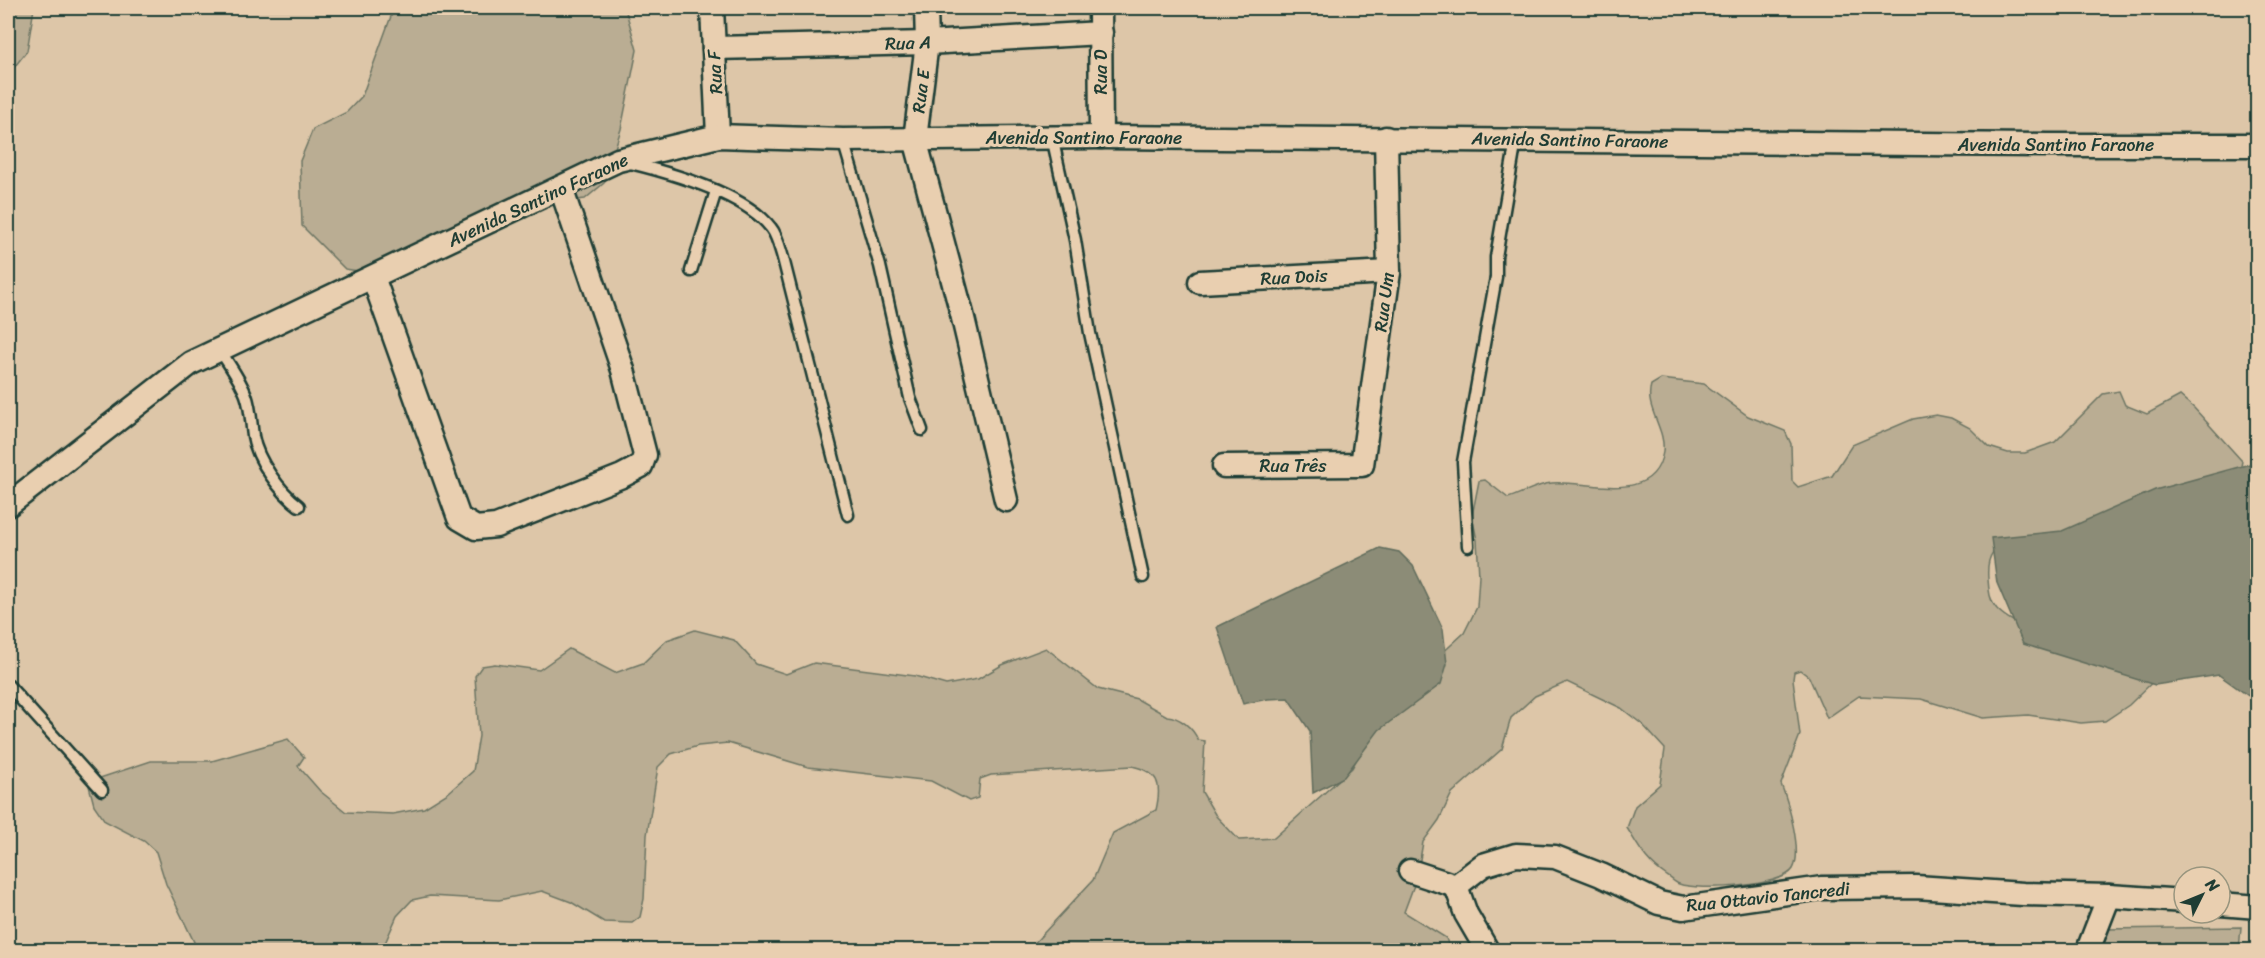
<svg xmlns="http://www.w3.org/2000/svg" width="2265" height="958" font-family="Sriracha,sans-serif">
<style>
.green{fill:#baad93;stroke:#6c7564;stroke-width:1.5}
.water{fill:#8c8c77;stroke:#606c5c;stroke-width:1.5}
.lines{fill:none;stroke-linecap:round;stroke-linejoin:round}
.lane-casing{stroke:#1f3d34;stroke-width:15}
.street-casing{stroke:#1f3d34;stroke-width:27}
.lane{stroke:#e9cfb0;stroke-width:10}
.street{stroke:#e9cfb0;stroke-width:22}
.labels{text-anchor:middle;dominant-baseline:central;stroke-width:6;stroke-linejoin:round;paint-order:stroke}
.street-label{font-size:18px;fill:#1f3d34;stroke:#e9cfb0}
</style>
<rect width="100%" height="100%" fill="#ddc6a8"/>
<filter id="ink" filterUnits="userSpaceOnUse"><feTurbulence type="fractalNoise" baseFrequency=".0167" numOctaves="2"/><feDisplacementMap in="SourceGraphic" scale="12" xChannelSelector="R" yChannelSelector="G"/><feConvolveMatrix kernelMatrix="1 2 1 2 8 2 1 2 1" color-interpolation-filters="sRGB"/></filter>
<g filter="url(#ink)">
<!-- green -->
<g class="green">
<polygon points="8,8 34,8 27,51 8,75"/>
<polygon points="394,8 625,8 637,50 621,129 604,183 585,199 538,205 372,273 345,269 302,226 300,161 313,129 347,112 362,96"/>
<path d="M1661,379L1704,384L1748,416L1785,431L1791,444L1792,481L1798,487L1832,476L1852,445L1913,419L1936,415L1951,418L1970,428L1989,447L2008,453H2025L2055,442L2103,394L2119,391L2125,405L2147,414L2180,396L2194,408L2242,461L2236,496L1999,546C1988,554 1987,566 1988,579C1989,590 1989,600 1997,609C2024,638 2125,659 2165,670L2129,705L2105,721L2081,723L2028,715L1983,718L1921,699L1859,696L1827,718L1809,677L1800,670L1794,672L1793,679L1800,735L1781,784C1788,802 1803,852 1793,869C1782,887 1698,891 1679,884C1675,883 1671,878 1667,876C1646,862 1640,849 1627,828L1635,806L1660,784L1665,749L1643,725L1621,708L1567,682L1535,696L1511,718L1502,749L1452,793L1439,820L1423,842L1417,877L1404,912L1446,938L1450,950H1028L1093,880L1113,833L1156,810C1162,784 1159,772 1132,766L991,775L980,779L978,798L969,801L931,781L808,767L728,743L698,746L671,754L658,767L647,835L644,899L640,917L632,923L604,922L571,902L542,891L499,900L430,896L412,900L397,916L382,950H194V942L166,884L156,852L144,841L105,821L94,805L88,782L151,761H212L288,739L304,757L298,766L320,791L346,812L393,814L424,808L448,793L473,771L479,736L475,676L482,666L495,664L539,670L569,649L615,673L643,663L667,640L695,630L734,640L756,664L786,674L814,663L915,676L946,685L978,679L1002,665L1046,648L1098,689L1137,699L1167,716C1180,717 1193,728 1198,740L1205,741L1202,792L1216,816L1239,840L1274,838L1352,768L1369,737L1425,669L1464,633L1477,607L1479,576L1477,540L1472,516L1479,481L1485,480L1508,498C1521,494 1538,484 1552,483C1587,480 1654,506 1663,452C1666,428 1644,408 1651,385Z"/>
<polygon points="2241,927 2239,950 2099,950 2107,929"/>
</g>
<!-- water -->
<g class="water">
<polygon points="2257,462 2257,702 2219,675 2155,685 2023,644 1997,583 1991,538 2062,531 2155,490"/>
<polygon points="1380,548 1399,552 1413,566 1443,629 1447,664 1441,684 1379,730 1344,777 1313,793 1310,731 1288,698 1268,699 1243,704 1217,627"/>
</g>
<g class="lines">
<defs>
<g id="lane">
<polyline points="1052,137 1075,240 1090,333 1143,577"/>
<polyline points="843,140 880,266 910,398 922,430"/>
<path d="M630,163C671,173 744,193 771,228C777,235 780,248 783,258L848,515"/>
<polyline points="691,271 716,191"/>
<path d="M220,350C229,365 240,379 246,395C251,409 251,422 253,436C257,460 280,492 299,506"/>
<polyline points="1468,546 1463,462 1496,277 1496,257 1516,140"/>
<polyline points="8,685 102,790"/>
</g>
<g id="street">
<polyline points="712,8 718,136"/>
<polyline points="926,8 927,43 915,139 962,314 1006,500"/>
<polyline points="1100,8 1101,137"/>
<polyline points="714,48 927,43 1101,33"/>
<polyline points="373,277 459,518 476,528 496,526 622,476 641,466 645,455 623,370 561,188"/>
<polyline points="1200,282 1389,272"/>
<polyline points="1224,466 1362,465 1389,272 1386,138"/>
<polyline points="8,505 191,363 618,160 718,136 843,140 1101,137 2048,145 2258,145"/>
<polyline points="1410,871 1456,886 1483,865 1516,855 1555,857 1601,875 1659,903 1683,908 1822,888 1916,887 2023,894 2109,896 2184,901"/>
<polyline points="1456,886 1466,914 1487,950"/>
<polyline points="2220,904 2258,907"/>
<polyline points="2088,950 2109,896"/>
</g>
</defs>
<!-- lane casing -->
<use href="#lane" class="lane-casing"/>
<!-- street casing -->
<use href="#street" class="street-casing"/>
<!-- lane -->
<use href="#lane" class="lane"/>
<!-- street -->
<use href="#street" class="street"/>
</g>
</g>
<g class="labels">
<!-- street labels -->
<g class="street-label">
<text transform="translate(908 43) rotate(-2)">Rua A</text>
<text transform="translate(715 72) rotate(-93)">Rua F</text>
<text transform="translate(1101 72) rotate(-90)">Rua D</text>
<text transform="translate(921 91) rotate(-83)">Rua E</text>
<text x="1084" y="138">Avenida Santino Faraone</text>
<text transform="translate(1570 140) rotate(1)">Avenida Santino Faraone</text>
<text x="2056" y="145">Avenida Santino Faraone</text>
<text transform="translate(538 200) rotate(-25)">Avenida Santino Faraone</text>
<text transform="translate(1294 277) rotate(-3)">Rua Dois</text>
<text transform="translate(1384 302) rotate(-83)">Rua Um</text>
<text x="1293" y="466">Rua Três</text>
<text transform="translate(1768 897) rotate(-6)">Rua Ottavio Tancredi</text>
</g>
</g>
<!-- margin -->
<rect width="2265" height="958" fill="none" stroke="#e9cfb0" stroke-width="30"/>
<rect x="15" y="15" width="2235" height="928" fill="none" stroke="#1f3d34" stroke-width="2" filter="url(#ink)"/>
<!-- north arrow -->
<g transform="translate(2202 895) rotate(47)"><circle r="28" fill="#e9cfb0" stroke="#98957e" stroke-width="1.5"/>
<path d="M0-4.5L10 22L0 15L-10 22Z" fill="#1f3d34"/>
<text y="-9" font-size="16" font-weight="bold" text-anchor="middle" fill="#1f3d34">N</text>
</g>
</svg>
